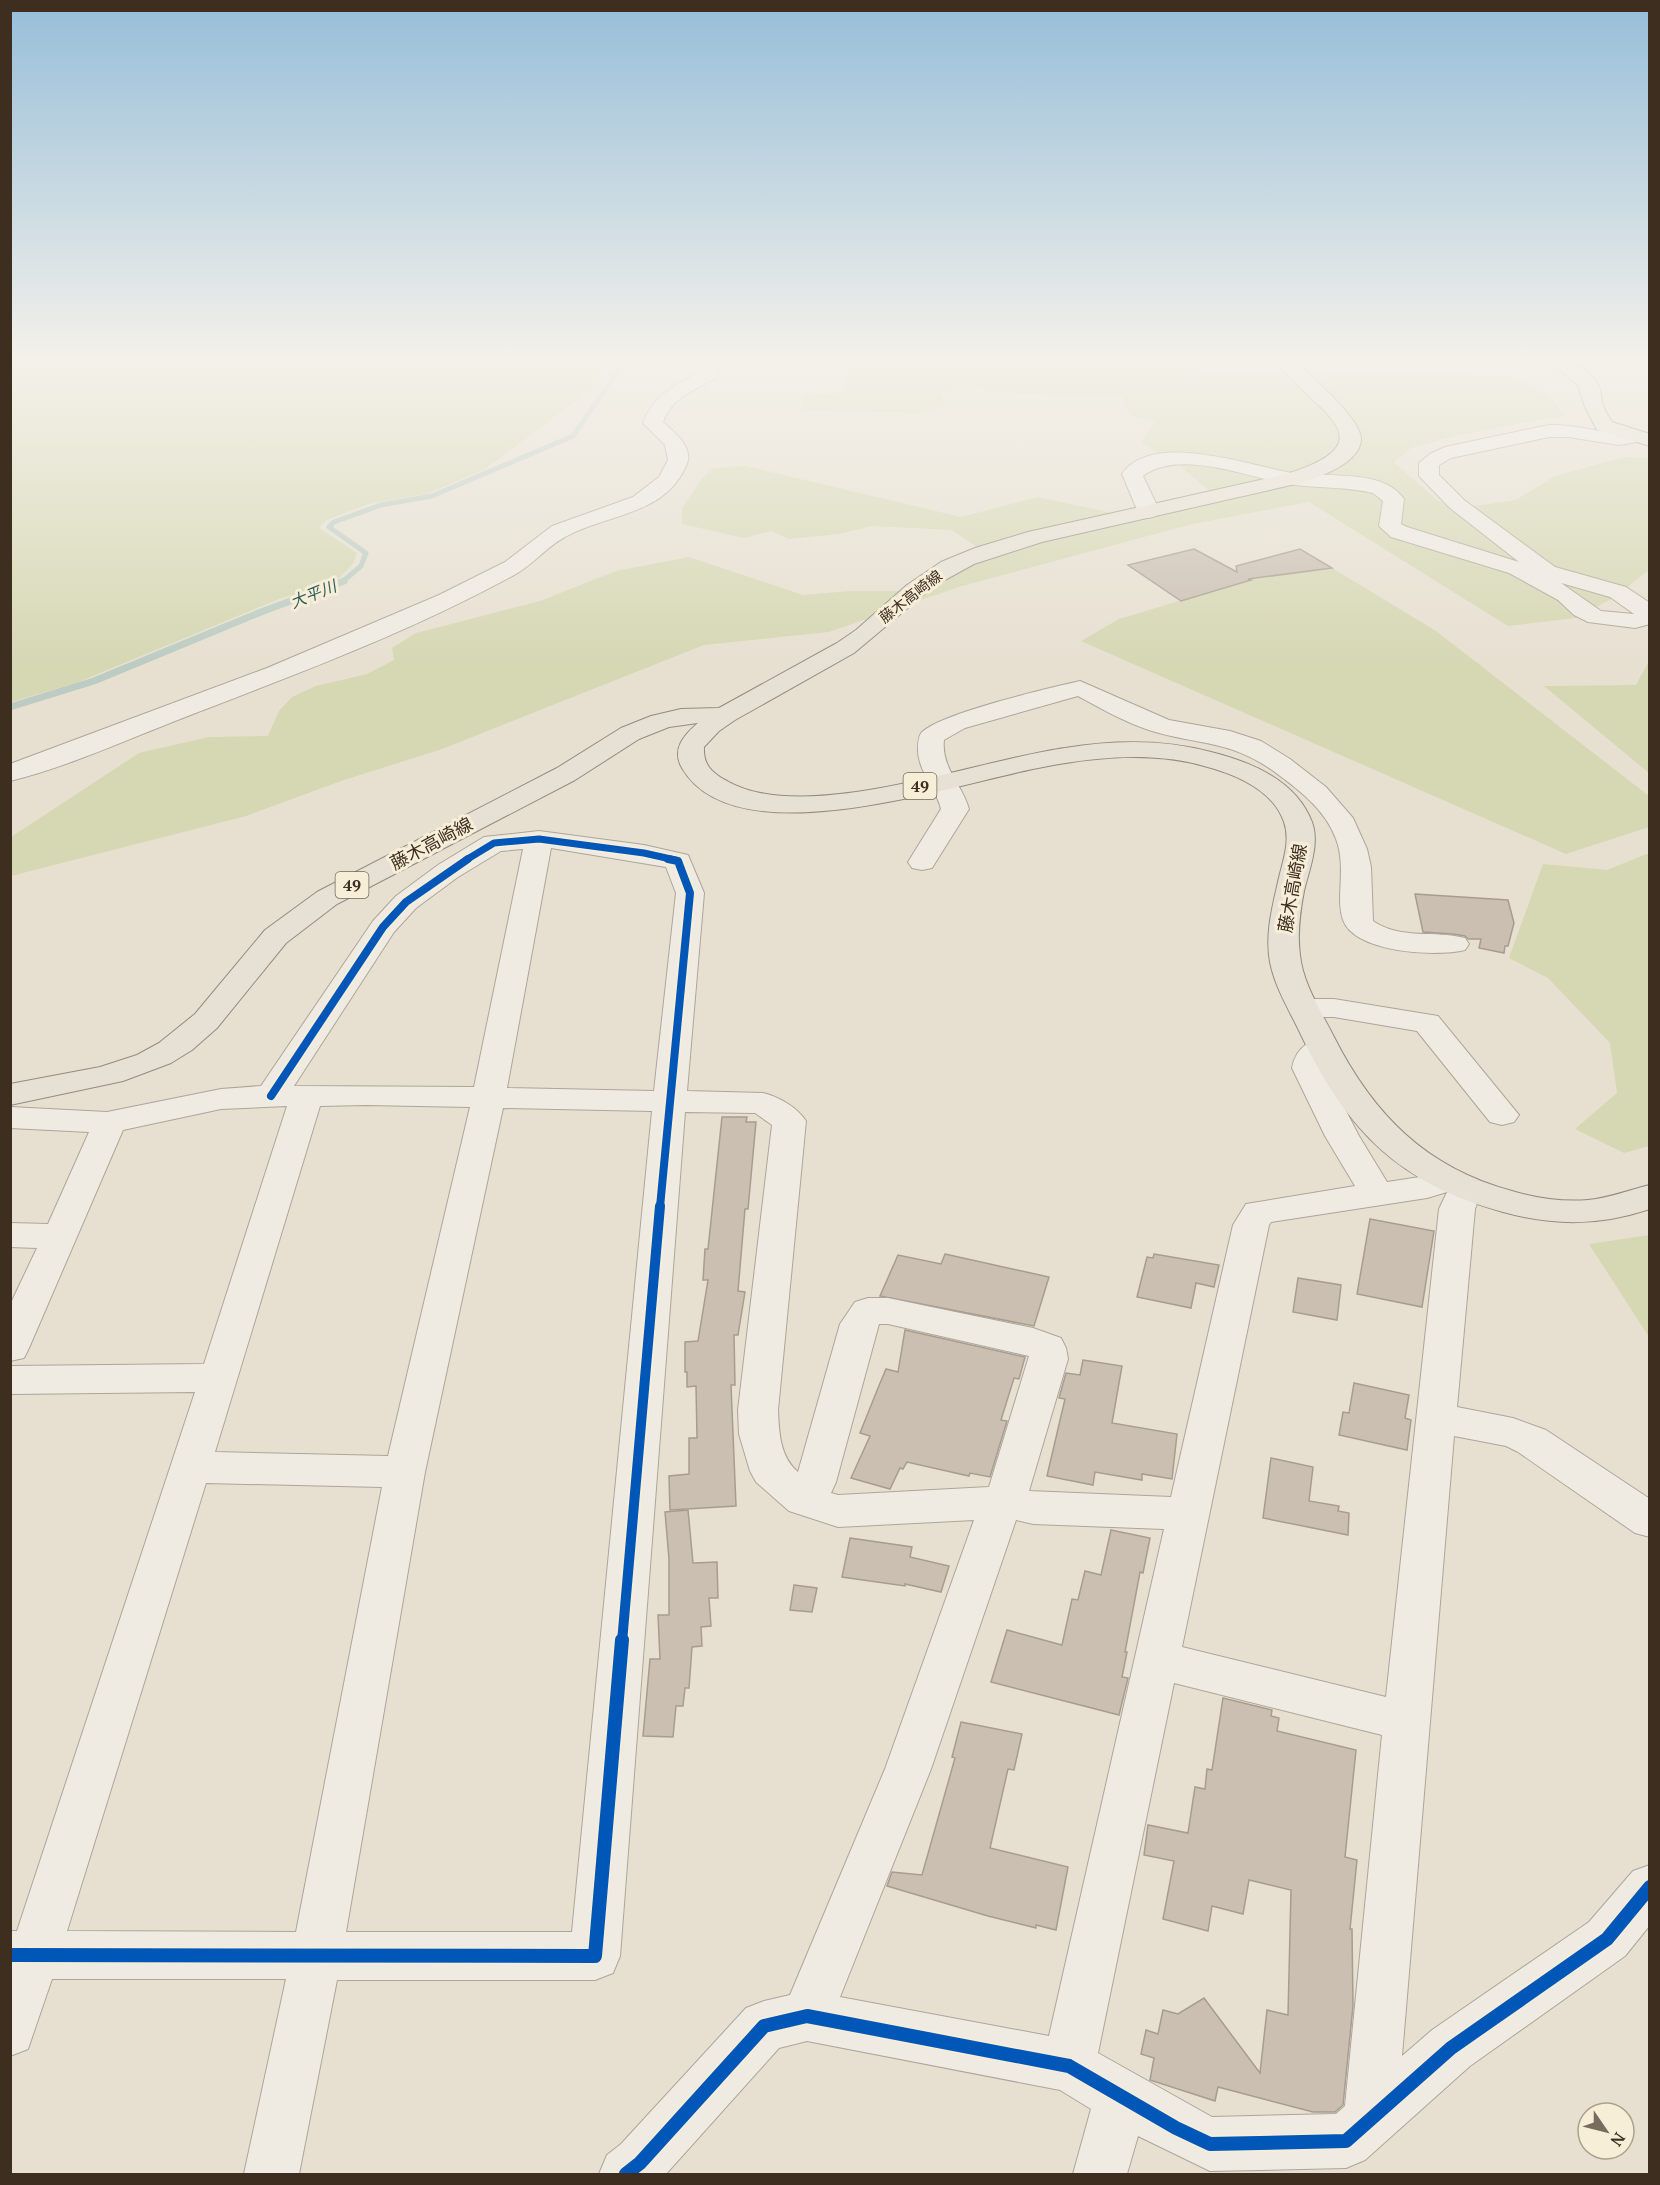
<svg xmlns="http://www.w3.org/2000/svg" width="1660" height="2185" font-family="'PT Serif','Noto Sans JP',serif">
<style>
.green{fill:#d6d7b3}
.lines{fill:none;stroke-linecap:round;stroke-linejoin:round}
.stream-far1{stroke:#bcccc2;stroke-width:5}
.stream{stroke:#bcccc2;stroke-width:7}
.building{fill:#cbbfb2;stroke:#a89c90;stroke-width:1.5}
.minor-casing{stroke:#ada599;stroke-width:2}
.major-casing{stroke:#928b80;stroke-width:2}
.minor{fill:#efebe3;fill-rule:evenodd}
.major{fill:#e6e1d4;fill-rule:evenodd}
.cycleway-far3-casing{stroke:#f7eed8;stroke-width:10}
.cycleway-far2-casing{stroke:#f7eed8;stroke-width:12}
.cycleway-far1-casing{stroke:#f7eed8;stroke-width:14}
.cycleway-casing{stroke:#f7eed8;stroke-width:17}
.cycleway-far3{stroke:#0057b8;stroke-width:7}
.cycleway-far2{stroke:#0057b8;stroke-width:8}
.cycleway-far1{stroke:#0057b8;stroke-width:10}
.cycleway{stroke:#0057b8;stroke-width:14}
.labels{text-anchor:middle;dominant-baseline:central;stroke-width:6;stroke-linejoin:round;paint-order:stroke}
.far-street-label{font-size:15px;fill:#3d2e20;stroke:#f7eed8}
.far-water-label{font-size:16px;font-style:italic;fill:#2f5d5a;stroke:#f7eed8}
.shield{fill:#f7eed8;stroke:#756857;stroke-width:1.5}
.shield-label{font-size:16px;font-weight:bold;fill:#3d2e20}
.street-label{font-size:18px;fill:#3d2e20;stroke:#f7eed8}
</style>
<rect width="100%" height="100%" fill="#e7e0d1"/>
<!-- green -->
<g class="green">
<polygon points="10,361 610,361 613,363 592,389 485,469 427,494 369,504 326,520 319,528 357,553 353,564 335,582 279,599 76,683 11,702"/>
<polygon points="856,361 1195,361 1200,373 1423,371 1517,377 1551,398 1566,417 1526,422 1455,436 1411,448 1394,462 1436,499 1453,509 1516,500 1555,476 1625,457 1649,458 1649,570 1615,597 1576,618 1508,626 1309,502 1192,524 962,586 829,632 704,645 442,749 341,781 246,816 11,876 11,837 139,753 209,737 268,736 279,711 292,697 316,686 367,674 394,660 392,648 416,633 540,601 616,571 689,557 803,595 850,591 921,591 987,554 952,530 872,526 839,534 789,539 771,531 744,538 682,524 682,508 702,478 714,468 746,466 961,517 1038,497 1136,518 1230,501 1208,490 1175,461 1141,443 1155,421 1133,417 1125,407 1123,397 999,393 967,386 941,393 946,406 918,413 802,410 802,396 854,391 844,388 842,368"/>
<polygon points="1332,568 1436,631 1649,796 1649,827 1566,854 1081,641 1119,619 1259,577"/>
<polygon points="1649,661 1649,773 1544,686 1636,685"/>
<polygon points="1649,853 1649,1146 1624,1153 1575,1129 1617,1093 1610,1043 1548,978 1509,958 1543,864 1607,870"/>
<polygon points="1649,1235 1650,1235 1649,1337 1589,1244"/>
</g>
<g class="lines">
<!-- stream-far1 -->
<polyline class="stream-far1" points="341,583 361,566 366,553 329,527 334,522 381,505 432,496 573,436 624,362 622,361"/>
<!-- stream -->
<polyline class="stream" points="10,707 94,681 261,612 344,581"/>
</g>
<!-- building -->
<g class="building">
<polygon points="1194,549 1237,572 1236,566 1300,549 1332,568 1248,579 1251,580 1181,601 1128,565"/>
<polygon points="1415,894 1508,900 1514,923 1508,946 1505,946 1504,953 1479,948 1481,939 1468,939 1465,936 1453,934 1423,932"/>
<polygon points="722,1117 747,1117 746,1122 756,1122 748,1209 745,1209 738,1291 745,1292 738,1335 734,1335 735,1385 731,1385 736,1506 670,1510 669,1476 689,1474 689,1438 697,1438 696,1386 687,1387 687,1372 685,1372 685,1342 698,1341 708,1280 703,1280 705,1249 708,1249"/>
<polygon points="1370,1219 1434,1231 1422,1307 1357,1294"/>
<polygon points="945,1254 1049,1277 1034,1326 880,1296 898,1255 941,1264"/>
<polygon points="1154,1254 1219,1265 1214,1287 1196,1283 1191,1308 1137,1297 1147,1257 1153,1258"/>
<polygon points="1298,1278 1341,1285 1337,1320 1293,1312"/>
<polygon points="905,1330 1025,1357 1019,1379 1014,1378 1001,1420 1007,1421 990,1477 970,1473 969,1476 907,1462 903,1469 900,1468 890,1489 851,1478 870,1436 860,1433 878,1388 886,1369 898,1372"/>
<polygon points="1083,1360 1122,1366 1112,1423 1177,1434 1172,1479 1142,1474 1142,1480 1095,1472 1093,1485 1047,1476 1065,1399 1059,1398 1066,1373 1080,1375"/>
<polygon points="1354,1383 1409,1395 1405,1418 1411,1420 1407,1450 1339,1435 1343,1412 1349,1413"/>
<polygon points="1271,1458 1313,1467 1309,1501 1339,1506 1338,1511 1349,1513 1348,1535 1263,1518"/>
<polygon points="688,1510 693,1563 717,1562 718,1598 709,1598 711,1626 701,1627 702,1646 692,1647 689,1688 685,1688 683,1706 676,1706 673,1737 643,1736 650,1659 660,1659 658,1615 669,1615 669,1559 665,1512"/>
<polygon points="1111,1530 1150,1538 1143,1573 1140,1572 1125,1652 1127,1652 1122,1677 1128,1678 1119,1715 991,1682 1007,1630 1062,1645 1072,1599 1078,1600 1085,1571 1101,1575"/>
<polygon points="850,1538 912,1547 910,1557 949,1566 941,1592 905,1584 905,1586 842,1577"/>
<polygon points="794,1585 817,1588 812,1612 790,1610"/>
<polygon points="1223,1698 1272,1710 1271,1716 1279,1718 1277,1731 1356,1750 1345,1857 1357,1860 1350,1929 1352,1929 1353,2006 1343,2105 1335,2112 1313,2112 1218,2087 1215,2101 1150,2080 1154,2058 1141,2054 1146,2030 1158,2034 1163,2010 1178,2014 1204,1998 1260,2073 1267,2010 1288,2015 1291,1890 1249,1880 1243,1914 1212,1906 1208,1931 1163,1919 1174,1861 1144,1855 1148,1825 1188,1833 1195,1787 1205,1789 1207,1769 1212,1770"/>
<polygon points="961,1722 1022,1734 1014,1770 1008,1769 990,1848 1068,1867 1056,1930 1036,1925 1036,1928 988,1916 887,1886 892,1872 922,1875 955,1758 952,1757"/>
</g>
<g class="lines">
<defs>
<g id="minor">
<path d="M696,361H715L721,367L716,378C696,389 671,398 663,422C675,433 695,448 686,466C664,516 606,514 565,537C546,547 533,565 514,575C412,631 302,672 193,714C135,736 71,766 10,781V764L267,668L439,595L505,562L552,526L633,497L659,477L668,460L665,445L643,423C653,395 677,384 702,371L703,368Z"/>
<path d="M1549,425C1570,424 1589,430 1610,432C1621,434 1632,430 1643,433L1646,437L1643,441L1619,445L1568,437H1549L1451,458L1439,465V475L1464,500L1555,567L1626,587L1650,603V624L1635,628L1588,622L1574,615L1558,600L1509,573L1391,537L1379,526L1383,501L1373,493C1348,487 1321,488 1295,485C1253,480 1181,447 1143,476L1160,512L1156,516L1149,518L1142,516L1138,512L1122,474C1152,430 1250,466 1292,473C1325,478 1383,468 1404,499L1401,524L1407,527L1519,562L1450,508L1419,476V463L1430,454L1445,447ZM1561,583L1610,597L1634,614L1601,611Z"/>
<path d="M1080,681L1169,720L1230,731L1261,741L1290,759L1326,787L1353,818L1367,849L1371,867L1373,921C1401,940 1433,930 1465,938L1469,944L1465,950C1436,957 1355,953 1343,920C1335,897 1347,869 1336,839C1325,809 1298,789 1272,770C1229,740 1198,745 1152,731C1126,723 1102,709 1078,696L965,728L944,740C941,768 962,784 969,809L932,868L922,870L912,868L908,862L941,809C936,788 918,771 918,750C918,744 918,736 922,732C942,713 1049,688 1080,681Z"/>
<path d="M539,831L644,845L688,855L704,893L687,1091L763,1093C779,1097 797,1107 806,1121L778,1410C779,1433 780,1457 798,1472L840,1324L855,1302L868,1298H888L1033,1328L1061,1338L1066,1348L1068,1359L1029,1491L1171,1497L1233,1225L1246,1204L1355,1186L1325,1136L1292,1068C1296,1046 1313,1036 1334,1041L1339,1048L1334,1055L1325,1060L1324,1068L1359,1136L1387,1182L1420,1177L1443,1169L1455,1172L1460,1180L1465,1179L1477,1182L1482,1190L1475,1209L1457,1407L1513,1418L1546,1430L1650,1499V1537L1635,1533L1518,1452L1506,1446L1454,1436L1402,2056L1432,2030L1589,1922L1633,1871L1650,1865V1925L1625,1956L1470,2066L1365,2160L1346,2168L1210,2171L1138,2136L1127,2174H1073L1091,2109L1060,2090L807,2041L779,2048L666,2174H599L607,2155L621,2144L746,2008L764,2001L790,1995L885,1769L974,1520L838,1527L789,1511L756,1482L750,1471L739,1434L738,1410L772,1125L755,1113L685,1112L620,1956L613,1973L595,1980H337L299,2174H244L286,1979H52L28,2049L10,2056V1931H17L195,1392L10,1394V1366L204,1364L287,1106L221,1109L123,1130L29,1348L24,1358L10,1361V1305L37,1248L10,1247V1223L48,1224L89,1132L10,1128V1107L107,1112L221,1089L261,1086L373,921L396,896L438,865L484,837ZM551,848L666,867L676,893L654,1091L507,1088ZM523,849L474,1087L294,1086L394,932L416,908L458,877L501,851ZM366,1105L470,1107L388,1456L215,1452L320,1106ZM503,1108L652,1111L572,1932H346L425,1472ZM1447,1192L1439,1209L1386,1697L1182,1647L1269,1225L1271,1222L1427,1198ZM879,1324H888L1029,1356L989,1487L838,1495L831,1493L836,1482ZM206,1483L382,1487L296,1932L67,1931ZM1016,1520L1033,1524L1164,1529L1049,2036L840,1997L931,1769ZM1174,1683L1382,1735L1345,2106L1336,2114L1212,2117L1098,2053Z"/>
<polygon points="1305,999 1334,999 1438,1016 1519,1115 1514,1122 1502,1125 1490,1122 1417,1031 1334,1017 1305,1017 1294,1015 1289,1008 1294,1001"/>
</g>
<g id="major">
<path d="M1276,361H1295C1310,375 1360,418 1361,438C1362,463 1318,478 1300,483L1042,542L974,564L934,586L854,653L735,720L719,731L704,747C703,765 712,773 727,781C805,826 976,760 1065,748C1114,740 1162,739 1211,752C1251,762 1296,780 1312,822C1320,844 1309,870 1304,891C1300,912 1297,933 1300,955C1303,984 1321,1011 1334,1037C1373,1114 1426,1168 1512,1191C1536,1198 1562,1202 1588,1200C1610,1198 1628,1190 1650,1185V1209C1599,1226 1554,1226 1503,1212C1400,1184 1348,1132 1302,1037C1291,1013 1275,988 1270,962C1265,935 1272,908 1278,882C1282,863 1291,842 1284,822C1273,790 1235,774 1204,766C1153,751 1095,757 1043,767C960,782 736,861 682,768C671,749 684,735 698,723L669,727L639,739L575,780L337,904L286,943L217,1028L192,1050L171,1063L123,1081L10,1105V1084L100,1067L137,1055L159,1043L195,1014L265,930L317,892L557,768L621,728L651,716L681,709L719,708L837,643L856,630L907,585L941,562L975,548L1028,532L1287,474C1395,440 1309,409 1276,361Z"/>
<path d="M1539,361C1560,359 1589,364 1599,387C1602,393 1601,400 1603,405C1605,411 1609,417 1612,422L1650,434V446L1597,430L1585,407L1578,385L1561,371L1542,365Z"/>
</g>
</defs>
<!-- minor casing -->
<use href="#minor" class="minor-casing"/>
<!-- major casing -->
<use href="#major" class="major-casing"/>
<!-- minor -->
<use href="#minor" class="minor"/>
<!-- major -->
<use href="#major" class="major"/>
<defs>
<polyline id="cycleway-far3" points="466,860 494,843 539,839 644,853 675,860"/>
<g id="cycleway-far2">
<polyline points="271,1096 383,927 406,902 468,859"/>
<polyline points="660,1207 690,893 678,861 668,859"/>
</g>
<polyline id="cycleway-far1" points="622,1642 660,1206"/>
<g id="cycleway">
<polyline points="10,1955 595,1956 622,1640"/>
<polyline points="626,2174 640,2163 764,2026 807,2016 1069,2066 1176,2128 1210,2144 1346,2141 1451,2048 1607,1939 1650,1887"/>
</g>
</defs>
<!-- cycleway-far3 casing -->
<use href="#cycleway-far3" class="cycleway-far3-casing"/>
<!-- cycleway-far2 casing -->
<use href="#cycleway-far2" class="cycleway-far2-casing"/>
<!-- cycleway-far1 casing -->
<use href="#cycleway-far1" class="cycleway-far1-casing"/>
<!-- cycleway casing -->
<use href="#cycleway" class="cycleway-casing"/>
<!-- cycleway-far3 -->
<use href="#cycleway-far3" class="cycleway-far3"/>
<!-- cycleway-far2 -->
<use href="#cycleway-far2" class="cycleway-far2"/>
<!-- cycleway-far1 -->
<use href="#cycleway-far1" class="cycleway-far1"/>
<!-- cycleway -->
<use href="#cycleway" class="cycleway"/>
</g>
<!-- sky -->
<linearGradient id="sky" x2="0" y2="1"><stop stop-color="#96bed9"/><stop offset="0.54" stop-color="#f4f1ea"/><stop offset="1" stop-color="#f4f1ea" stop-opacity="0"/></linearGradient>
<rect width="1660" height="666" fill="url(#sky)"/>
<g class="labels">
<!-- far-street labels -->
<g class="far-street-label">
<text transform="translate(910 596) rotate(-38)">藤木高崎線</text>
</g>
<!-- far-water labels -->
<g class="far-water-label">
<text transform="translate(313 594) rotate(-22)">大平川</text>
</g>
<!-- shield labels -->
<g class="shield">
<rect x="903.5" y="773" width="33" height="26" rx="4.5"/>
<rect x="335.5" y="872" width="33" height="26" rx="4.5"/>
</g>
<g class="shield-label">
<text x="920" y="786">49</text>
<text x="352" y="885">49</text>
</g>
<!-- street labels -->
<g class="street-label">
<text transform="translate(431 843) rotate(-28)">藤木高崎線</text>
<text transform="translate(1292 888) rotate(-80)">藤木高崎線</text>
</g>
</g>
<!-- border -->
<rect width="1660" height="2185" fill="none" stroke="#3d2e20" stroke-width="24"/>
<!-- north arrow -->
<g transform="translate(1606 2131) rotate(125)"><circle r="28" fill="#f7eed8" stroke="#ada18e" stroke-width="1.5"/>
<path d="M0-4.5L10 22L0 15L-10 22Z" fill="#786c5e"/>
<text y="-9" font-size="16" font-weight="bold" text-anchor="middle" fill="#3d2e20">N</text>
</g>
</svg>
